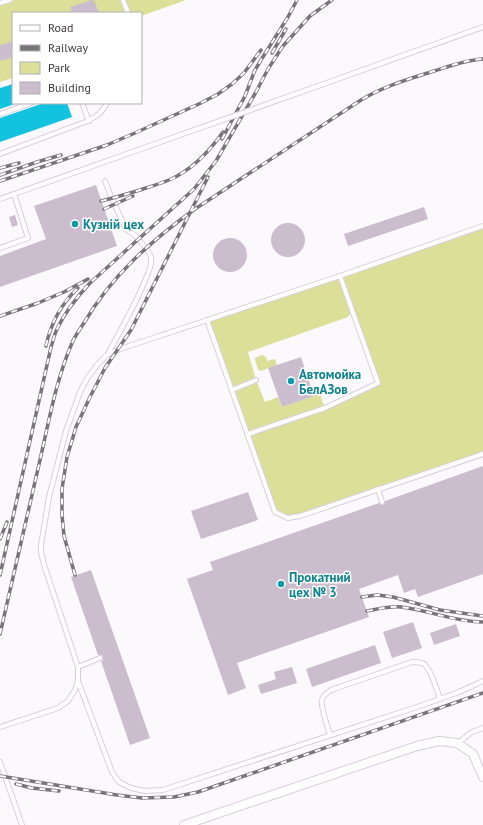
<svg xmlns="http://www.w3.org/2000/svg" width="483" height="825" font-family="'PT Sans',sans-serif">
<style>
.green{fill:#dbdf98;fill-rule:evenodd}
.water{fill:#12c2df}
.building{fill:#cbbcce}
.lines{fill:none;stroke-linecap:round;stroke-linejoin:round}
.service-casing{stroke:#dbccdd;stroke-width:6}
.minor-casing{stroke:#dbccdd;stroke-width:10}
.service{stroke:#fff;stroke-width:4}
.minor{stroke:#fff;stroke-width:8}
.rail-casing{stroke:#79747a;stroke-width:3.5}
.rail{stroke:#fff;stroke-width:2;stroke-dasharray:6;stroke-linecap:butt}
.service-bridge-casing{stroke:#dbccdd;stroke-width:6;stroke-linecap:butt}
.service-bridge{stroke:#fff;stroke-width:4}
.culture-dot{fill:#0f9aa8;stroke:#fff;stroke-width:1.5}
.labels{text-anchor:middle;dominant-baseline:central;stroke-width:3;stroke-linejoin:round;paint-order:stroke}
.culture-label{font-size:13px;font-weight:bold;fill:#0d838f;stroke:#fff;text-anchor:start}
</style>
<rect width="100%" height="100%" fill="#fcf9fd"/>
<!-- green -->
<g class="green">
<polygon points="10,0 186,0 141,16 141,13 13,13 13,78 0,82 0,3"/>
<path d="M483,226V453L300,516L288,518L275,512L207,320ZM352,311L378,383L325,408L320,395L318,394H313L314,396L282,407L278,397L265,402L256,380L248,352L348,317Z"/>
<polygon points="262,355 266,357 267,361 275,359 277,365 261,371 258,370 255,360 255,358"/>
</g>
<!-- water -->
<g class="water">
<polygon points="13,84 13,103 18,103 0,109 0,88"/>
<polygon points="44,103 67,103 72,117 0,142 0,118"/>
</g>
<!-- building -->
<g class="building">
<polygon points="92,0 94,0 99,13 72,13 70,7"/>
<polygon points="13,41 13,57 0,61 0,45"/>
<polygon points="96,185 117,246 0,287 0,256 46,239 34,206"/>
<polygon points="424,207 428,219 348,246 344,234"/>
<polygon points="15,215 18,225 12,227 9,217"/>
<circle cx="288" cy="240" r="17"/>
<circle cx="230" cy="255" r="17"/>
<polygon points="301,357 314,396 282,407 268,368"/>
<polygon points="483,466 483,574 418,597 415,589 404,593 398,575 359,589 369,617 237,663 246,688 228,695 187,579 213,570 210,562 379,503 381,505 383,505 385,503 385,501"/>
<polygon points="248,492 258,520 201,539 191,511"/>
<polygon points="91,570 150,738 130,745 101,661 103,660 103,657 102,655 98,655 71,577"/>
<polygon points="413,622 422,648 392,658 383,632"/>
<polygon points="456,624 460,636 434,645 430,633"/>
<polygon points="375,645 381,663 312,687 306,669"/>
<polygon points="292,667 297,683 261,694 258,685 276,679 274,672"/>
</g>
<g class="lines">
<defs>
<g id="service">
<polyline points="123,0 128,13"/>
<polyline points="0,3 10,0"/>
<polyline points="318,86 483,27"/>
<polyline points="82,103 89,121"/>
<polyline points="0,114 31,103"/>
<path d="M0,154L85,122C96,117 101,114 107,103"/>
<polyline points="105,181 112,199 126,229 136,236 148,251 151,257 151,264 148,274 135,303 108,354"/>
<polyline points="0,199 152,145"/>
<polyline points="0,248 28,238 14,194"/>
<polyline points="207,320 275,512 288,518 300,516 483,454"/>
<polyline points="232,390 256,380"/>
<polyline points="248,434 325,408 378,383 340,276"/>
<polyline points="378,489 382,502"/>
<polyline points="78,667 100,658"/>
<polyline points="78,681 112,772 119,782 131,788 145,791 163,790 423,705 459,692 483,681"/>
<polyline points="0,727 58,708 68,701 75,690 78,681 78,667 44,565 41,552 41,545 49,497 66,431 80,392 88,377 98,364 108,354 120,349 340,276 483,226"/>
<path d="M330,735C328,728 320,706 322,700C323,695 327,693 331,690L412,662C416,662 420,662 424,664C431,669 437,690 440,699"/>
<polyline points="458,743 472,732 483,728"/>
<polyline points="0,762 22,825"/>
</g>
<polyline id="minor" points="184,825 417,746 439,741 457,743 473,754 483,777"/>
</defs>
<!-- service casing -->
<use href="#service" class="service-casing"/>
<!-- minor casing -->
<use href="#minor" class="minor-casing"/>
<!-- service -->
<use href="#service" class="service"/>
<!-- minor -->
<use href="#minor" class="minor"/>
<defs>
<g id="rail">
<polyline points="272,53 286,29"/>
<polyline points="222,139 245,96 255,70 261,60 288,17 297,0"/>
<polyline points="0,168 19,163"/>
<polyline points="0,175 37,162 61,155"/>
<polyline points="0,181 107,145 135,133 201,103 218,94 232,84 244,73 261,50"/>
<path d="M101,201C114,198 127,194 140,190C149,187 159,184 169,180C192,170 209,152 223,132"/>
<polyline points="104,209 133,196"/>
<polyline points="0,316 38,303 64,292 88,279"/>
<path d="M46,346C51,322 61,304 78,288"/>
<polyline points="0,539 7,522"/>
<path d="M0,575L51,347C53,342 54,335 57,329C65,312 77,297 90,283L194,189L216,161L256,92L268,69L283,46L310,16L332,0"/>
<polyline points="75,575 64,536 62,515 62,489 67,457 76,427 90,397 105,368 131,330 208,177"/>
<polyline points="362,597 377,595 393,597 440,610 483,616"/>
<path d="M367,611C378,609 389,606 401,607C429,610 454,622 483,622"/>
<path d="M0,634C13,576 27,518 40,460C49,421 56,380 72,343C75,336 80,329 84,323C112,275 151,241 195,209L361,100C384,86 409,79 434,71C450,66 466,60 483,59"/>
<polyline points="0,776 117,795 142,798 174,797 198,792 483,693"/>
<polyline points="16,784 32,788 59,791"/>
</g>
</defs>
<!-- rail casing -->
<use href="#rail" class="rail-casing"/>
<!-- rail -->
<use href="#rail" class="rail"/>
<defs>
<polyline id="service-bridge" points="152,145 318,86"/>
</defs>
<!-- service-bridge casing -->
<use href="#service-bridge" class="service-bridge-casing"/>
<!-- service-bridge -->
<use href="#service-bridge" class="service-bridge"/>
</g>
<!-- markers -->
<g class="culture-dot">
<circle cx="75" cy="224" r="4"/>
<circle cx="291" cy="381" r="4"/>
<circle cx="281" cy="584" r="4"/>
</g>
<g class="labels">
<!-- culture labels -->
<g class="culture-label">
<text x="83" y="224">Кузній цех</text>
<text x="299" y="374">Автомойка<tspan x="299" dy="15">БелАЗов</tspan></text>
<text x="289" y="577">Прокатний<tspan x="289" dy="15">цех № 3</tspan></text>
</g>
</g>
<!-- legend -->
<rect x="12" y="12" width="130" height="92" fill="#ffffff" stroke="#b1afb1"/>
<rect x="20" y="25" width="20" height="6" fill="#ffffff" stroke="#b1afb1"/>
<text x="48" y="32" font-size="12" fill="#3c363d">Road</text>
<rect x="20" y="45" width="20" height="6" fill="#79747a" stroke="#b1afb1"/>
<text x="48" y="52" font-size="12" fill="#3c363d">Railway</text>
<rect x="20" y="62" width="20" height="12" fill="#dbdf98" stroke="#b1afb1"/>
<text x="48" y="72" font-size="12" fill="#3c363d">Park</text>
<rect x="20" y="82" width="20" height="12" fill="#cbbcce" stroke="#b1afb1"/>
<text x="48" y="92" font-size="12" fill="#3c363d">Building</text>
</svg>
